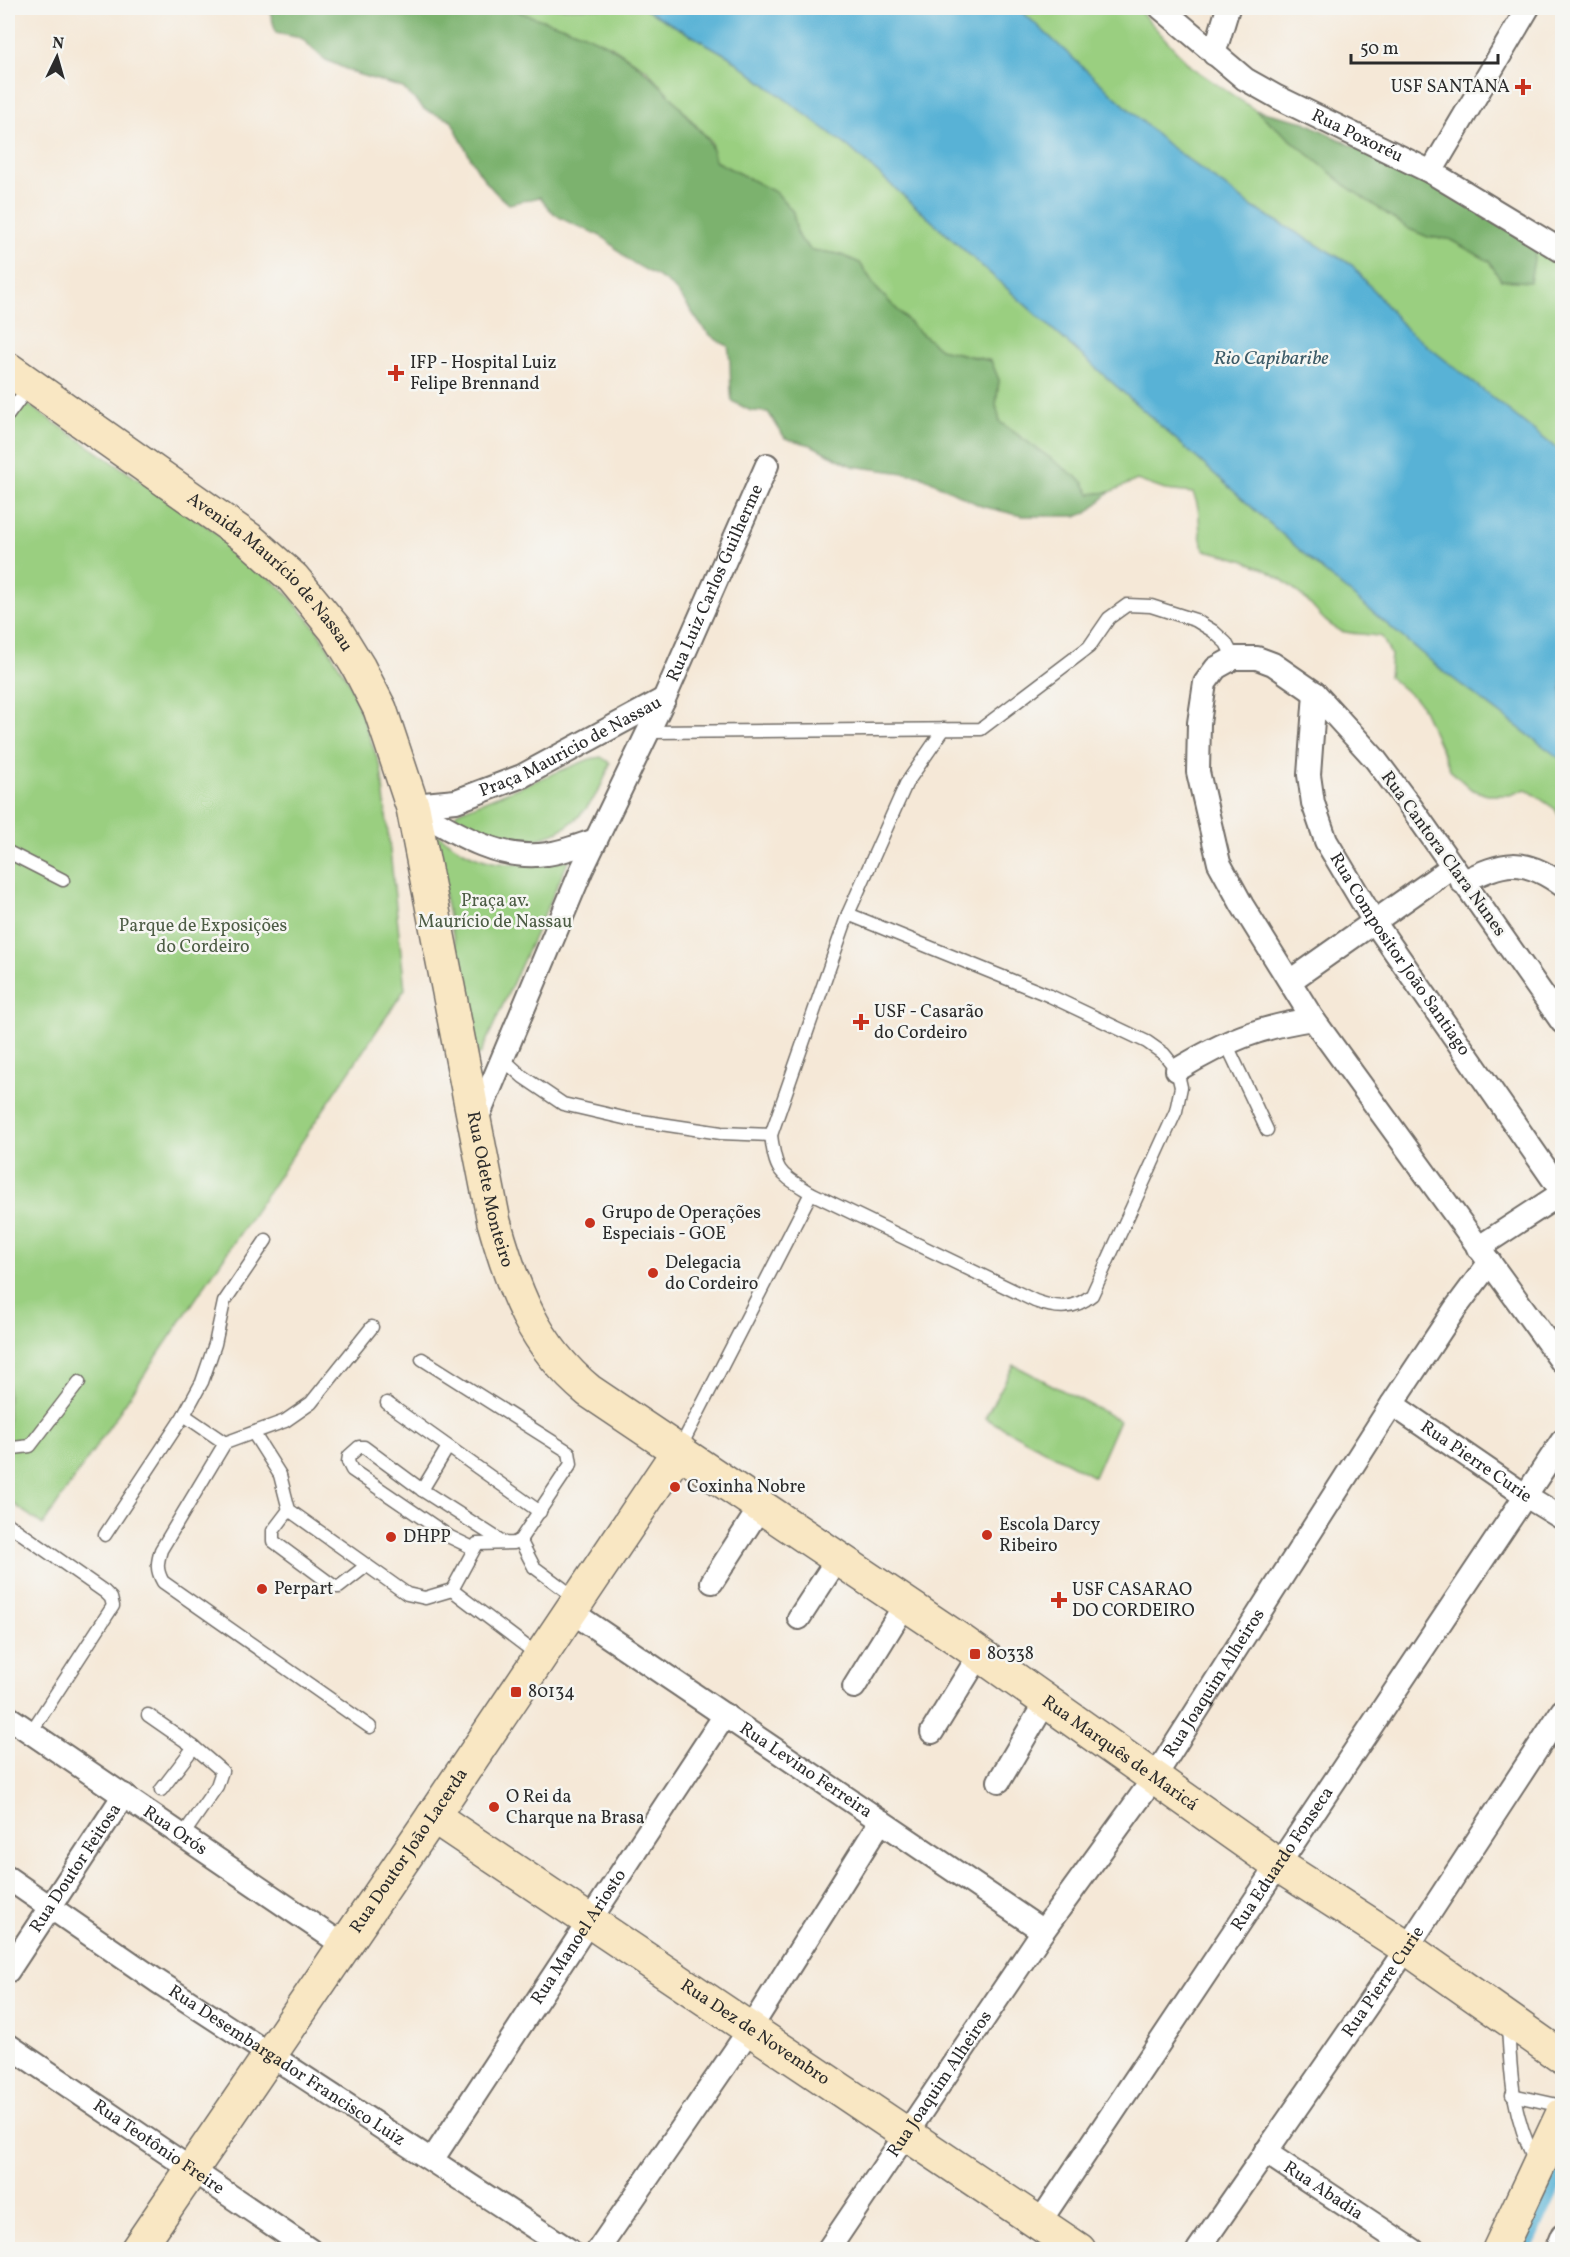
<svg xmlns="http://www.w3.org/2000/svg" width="1570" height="2257" font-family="Vollkorn,serif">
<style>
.green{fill:#9acf80;stroke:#627d56;stroke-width:1.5}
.forest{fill:#7bb26e;stroke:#536e4c;stroke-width:1.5}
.water{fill:#58b2d6;stroke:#426e80;stroke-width:1.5}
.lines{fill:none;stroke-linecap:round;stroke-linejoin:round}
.canal{stroke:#58b2d6;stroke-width:21}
.lane-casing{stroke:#726d67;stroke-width:15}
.street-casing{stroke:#726d67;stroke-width:26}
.secondary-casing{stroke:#726d67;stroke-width:36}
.lane{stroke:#fff;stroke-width:12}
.street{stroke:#fff;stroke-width:22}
.secondary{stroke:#f9e7c3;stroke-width:33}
.poi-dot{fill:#c8321e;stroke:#f6f6f2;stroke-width:2}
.labels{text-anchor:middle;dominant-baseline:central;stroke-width:5;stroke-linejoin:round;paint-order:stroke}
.poi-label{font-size:18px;fill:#2b2b2b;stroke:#f6f6f2;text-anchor:start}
.street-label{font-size:18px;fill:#2b2b2b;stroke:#f6f6f2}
.park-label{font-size:18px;fill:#4c5c44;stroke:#f6f6f2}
.water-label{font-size:20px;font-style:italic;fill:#3b5a67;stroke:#f6f6f2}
</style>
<rect width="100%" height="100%" fill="#f6f6f2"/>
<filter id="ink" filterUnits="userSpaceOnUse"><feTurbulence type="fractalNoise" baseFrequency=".0167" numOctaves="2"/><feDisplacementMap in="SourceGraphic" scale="12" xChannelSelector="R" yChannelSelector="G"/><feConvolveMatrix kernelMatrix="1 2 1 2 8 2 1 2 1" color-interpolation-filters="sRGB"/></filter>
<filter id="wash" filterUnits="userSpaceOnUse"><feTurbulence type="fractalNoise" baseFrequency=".008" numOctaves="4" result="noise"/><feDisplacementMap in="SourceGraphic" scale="24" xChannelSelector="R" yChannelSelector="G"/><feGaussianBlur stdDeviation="1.35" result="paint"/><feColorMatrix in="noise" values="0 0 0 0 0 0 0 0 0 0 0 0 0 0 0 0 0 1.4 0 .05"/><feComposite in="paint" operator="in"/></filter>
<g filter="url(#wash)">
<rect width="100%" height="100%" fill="#f5e8d7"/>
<!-- green -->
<g class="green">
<path d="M512,8H643L728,56L850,148L1322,570L1443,671L1562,760V821L1555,809L1526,789L1510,795H1487L1471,789L1451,771L1420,703L1389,677L1391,655L1382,637C1370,634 1349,634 1341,631C1323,623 1317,610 1303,597C1274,569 1243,558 1204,550C1195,527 1204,516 1193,493L1165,490L1137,480L1110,492L1090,494L1083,482L1000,422L996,405L999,380L991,361L940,349L917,330L877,289L860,263L839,254L811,250L798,237L793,212L777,193L715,161L711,142L647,70L611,46L568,28L526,16Z"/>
<polygon points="1018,8 1137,8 1191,67 1255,110 1349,188 1428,237 1449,239 1489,261 1536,248 1562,259 1562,453 1406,329 1352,265 1254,208 1167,144"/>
<polygon points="8,391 214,531 286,592 318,631 349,682 381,768 405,989 43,1525 8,1500"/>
<path d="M601,757L610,763C588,837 517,866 455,816L457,812L590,759Z"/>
<path d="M431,829C483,870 506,867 569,860L480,1055L478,1056Z"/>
<polygon points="1014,1365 1119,1420 1094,1477 985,1418"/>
</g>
<!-- forest -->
<g class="forest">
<path d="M269,8H512C530,18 548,21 568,28C618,45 655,74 687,116C702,136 710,135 715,161L777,193L793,212L798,237L811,250L839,254L860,263L877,289L917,330L940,349L991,361L999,380L996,405L1000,422L1083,482L1090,494L1110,492L1087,513L1077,516H1022L981,506L919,475L852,466L811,445L785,438L768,412L751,411L732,401C729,382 732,364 728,346C694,331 695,306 669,284C657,274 641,269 629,260C620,254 613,244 604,238C578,223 558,225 540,197L509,204C479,182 468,152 451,120L425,110L403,88L357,74L324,59L301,38L276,33Z"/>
<polygon points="1255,110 1305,122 1464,202 1536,248 1530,282 1501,280 1489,261 1449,239 1428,237 1409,229 1349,188"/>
</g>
<!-- water -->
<polygon class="water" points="643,8 1018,8 1167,144 1254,208 1352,265 1406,329 1562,453 1562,760 1443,671 1322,570 850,148 728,56"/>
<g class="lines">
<!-- canal -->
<polyline class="canal" points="1521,2250 1562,2161"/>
</g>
</g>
<g filter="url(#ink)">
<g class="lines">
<defs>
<g id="lane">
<polyline points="8,415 30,385"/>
<polyline points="648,732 981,729 1089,647 1109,618 1127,605 1151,606 1195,620 1213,631 1226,643 1234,658"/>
<polyline points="8,852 63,880"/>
<path d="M848,914L1050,996L1147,1042L1164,1054L1177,1070L1181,1087L1176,1111L1092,1295C1074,1310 1057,1309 1035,1301L811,1193C779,1173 776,1174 771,1135Z"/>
<polyline points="848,914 906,784 944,729"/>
<polyline points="1226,1043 1267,1130"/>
<polyline points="503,1059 523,1077 563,1104 628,1119 721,1133 771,1135"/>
<polyline points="422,1359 569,1452 571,1464 520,1540 514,1543 477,1544 452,1590 539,1656"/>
<polyline points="387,1403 540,1512"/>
<polyline points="184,1415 225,1443"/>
<polyline points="254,1434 280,1475 289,1510 407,1594 425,1598 452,1590"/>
<polyline points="8,1445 13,1448 30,1446 79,1382"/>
<polyline points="680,1448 811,1193"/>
<polyline points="422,1490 448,1447"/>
<polyline points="289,1510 273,1531 273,1541 335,1587 339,1587 366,1566"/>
<polyline points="8,1524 105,1592 111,1598 113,1606 31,1732"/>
<polyline points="105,1535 184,1415 202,1382 215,1344 224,1302 266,1240"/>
<polyline points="520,1540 534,1567 577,1599"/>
<polyline points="473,1548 450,1537 352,1470 348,1462 349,1456 359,1447 364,1447 422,1490 503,1542"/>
<polyline points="148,1715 194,1747"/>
<path d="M370,1727L163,1582C156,1570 157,1563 161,1550L225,1443L285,1421L311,1403L372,1327"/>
<polyline points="161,1790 194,1747 222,1771 217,1786 183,1835"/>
<path d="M1508,2026C1511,2079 1512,2114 1536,2163"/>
<polyline points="1512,2095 1562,2106"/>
</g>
<g id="street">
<path id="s1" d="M1161,8L1245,79L1277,97L1431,172L1562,251"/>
<polyline points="1214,54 1228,8"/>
<polyline points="1431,172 1528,8"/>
<path id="s2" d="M1315,693L1309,775L1313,803L1326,841L1375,923L1562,1192"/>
<path id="s3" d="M413,805L456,801L522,776L664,699"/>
<path d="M413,808C452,831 499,862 547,854C563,852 580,845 596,840"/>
<path d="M1462,882C1504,862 1522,856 1562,885"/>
<polyline points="1290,981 1452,867"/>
<polyline points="1562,1022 1411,807 1375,759 1315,693 1273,664 1257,658 1234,658 1216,668 1205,683 1199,723 1198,772 1219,863 1242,905 1313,1019 1562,1362"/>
<path d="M1177,1070C1225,1041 1259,1027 1313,1019"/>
<path id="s4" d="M475,1124L582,869L664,699L767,465"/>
<polyline points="1478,1248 1562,1193"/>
<path id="s5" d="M1392,1404L1526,1496L1562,1518"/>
<polyline points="712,1582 761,1506"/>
<path id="s6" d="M569,1610L1043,1931"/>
<polyline points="799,1618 838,1558"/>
<polyline points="854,1687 906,1603"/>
<path id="s7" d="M8,1717L343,1945"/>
<polyline points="932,1732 980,1654"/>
<polyline points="999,1781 1046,1701"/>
<path id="s8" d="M8,1878L157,1981L569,2250"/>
<path id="s9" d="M8,1971L124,1795"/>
<path id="s10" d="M8,2045L310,2250"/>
<path id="s11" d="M1265,2152L1413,2250"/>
<path id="s12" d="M432,2160L725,1715"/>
<path id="s13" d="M1039,2223L1562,1441"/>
<polyline points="598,2250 750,2029 881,1821"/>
<path id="s14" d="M828,2250L1043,1931L1154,1778L1392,1404L1455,1309L1490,1262"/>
<path id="s15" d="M1198,2250L1407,1948L1562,1711"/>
<polyline points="1556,2250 1562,2235"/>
</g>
<g id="secondary">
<path id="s16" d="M8,369L249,539L293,578L335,629L359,668L380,709L413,808L494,1222C513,1289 533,1345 589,1391L961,1641L1278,1865L1407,1948L1562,2057"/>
<path id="s17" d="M433,1816L1079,2250"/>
<path id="s18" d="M137,2250L433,1816L679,1450"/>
<polyline points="1499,2250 1562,2115"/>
</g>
</defs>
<!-- lane casing -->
<use href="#lane" class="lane-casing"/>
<!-- street casing -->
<use href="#street" class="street-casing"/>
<!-- secondary casing -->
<use href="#secondary" class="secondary-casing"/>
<!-- lane -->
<use href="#lane" class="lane"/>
<!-- street -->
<use href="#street" class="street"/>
<!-- secondary -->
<use href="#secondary" class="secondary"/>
</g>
</g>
<!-- markers -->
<g class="poi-dot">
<path d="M1520 78h6v6h6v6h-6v6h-6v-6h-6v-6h6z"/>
<path d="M393 364h6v6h6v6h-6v6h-6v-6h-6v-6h6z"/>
<path d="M858 1013h6v6h6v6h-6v6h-6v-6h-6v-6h6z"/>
<circle cx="590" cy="1223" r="6"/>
<circle cx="653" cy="1273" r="6"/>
<circle cx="675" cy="1487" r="6"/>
<circle cx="987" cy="1535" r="6"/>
<circle cx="391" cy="1537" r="6"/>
<circle cx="262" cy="1589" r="6"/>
<path d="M1056 1591h6v6h6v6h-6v6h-6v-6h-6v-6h6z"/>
<rect x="969" y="1648" width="12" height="12" rx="3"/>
<rect x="510" y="1686" width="12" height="12" rx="3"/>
<circle cx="494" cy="1807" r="6"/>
</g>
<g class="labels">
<!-- poi labels -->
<g class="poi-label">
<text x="1510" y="87" text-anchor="end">USF SANTANA</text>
<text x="410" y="363">IFP - Hospital Luiz<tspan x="410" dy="21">Felipe Brennand</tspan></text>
<text x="874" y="1012">USF - Casarão<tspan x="874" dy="21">do Cordeiro</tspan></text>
<text x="602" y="1213">Grupo de Operações<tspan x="602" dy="21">Especiais - GOE</tspan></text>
<text x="665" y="1263">Delegacia<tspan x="665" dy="21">do Cordeiro</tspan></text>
<text x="687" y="1487">Coxinha Nobre</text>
<text x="999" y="1525">Escola Darcy<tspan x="999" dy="21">Ribeiro</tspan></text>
<text x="403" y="1537">DHPP</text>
<text x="274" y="1589">Perpart</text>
<text x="1072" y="1590">USF CASARAO<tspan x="1072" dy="21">DO CORDEIRO</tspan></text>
<text x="987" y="1654">80338</text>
<text x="528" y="1692">80134</text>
<text x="506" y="1797">O Rei da<tspan x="506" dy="21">Charque na Brasa</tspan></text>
</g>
<!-- street labels -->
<g class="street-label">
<text stroke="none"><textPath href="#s1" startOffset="236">Rua Poxoréu</textPath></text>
<text stroke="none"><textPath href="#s16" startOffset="333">Avenida Maurício de Nassau</textPath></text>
<text stroke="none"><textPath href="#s4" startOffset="592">Rua Luiz Carlos Guilherme</textPath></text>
<text stroke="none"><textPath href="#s3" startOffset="170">Praça Mauricio de Nassau</textPath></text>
<text transform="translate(1443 854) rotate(54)">Rua Cantora Clara Nunes</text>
<text stroke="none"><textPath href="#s2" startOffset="286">Rua Compositor João Santiago</textPath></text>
<text stroke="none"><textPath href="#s16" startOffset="1005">Rua Odete Monteiro</textPath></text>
<text stroke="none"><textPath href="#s5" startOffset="102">Rua Pierre Curie</textPath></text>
<text stroke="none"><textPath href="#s14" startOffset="686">Rua Joaquim Alheiros</textPath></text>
<text stroke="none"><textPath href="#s16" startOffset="1878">Rua Marquês de Maricá</textPath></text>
<text stroke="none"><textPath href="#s6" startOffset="286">Rua Levino Ferreira</textPath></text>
<text stroke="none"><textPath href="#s7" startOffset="202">Rua Orós</textPath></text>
<text stroke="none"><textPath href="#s18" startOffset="483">Rua Doutor João Lacerda</textPath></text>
<text stroke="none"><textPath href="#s13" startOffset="438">Rua Eduardo Fonseca</textPath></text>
<text stroke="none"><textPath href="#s9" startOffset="123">Rua Doutor Feitosa</textPath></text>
<text stroke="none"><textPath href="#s12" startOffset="267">Rua Manoel Ariosto</textPath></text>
<text stroke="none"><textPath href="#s15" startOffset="326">Rua Pierre Curie</textPath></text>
<text stroke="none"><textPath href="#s17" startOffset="388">Rua Dez de Novembro</textPath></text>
<text stroke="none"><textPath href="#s8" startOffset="336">Rua Desembargador Francisco Luiz</textPath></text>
<text stroke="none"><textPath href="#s14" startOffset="200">Rua Joaquim Alheiros</textPath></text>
<text stroke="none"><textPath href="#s10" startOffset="182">Rua Teotônio Freire</textPath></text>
<text stroke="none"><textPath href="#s11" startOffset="70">Rua Abadia</textPath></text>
</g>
<!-- park labels -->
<g class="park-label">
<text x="495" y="901">Praça av.<tspan x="495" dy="21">Maurício de Nassau</tspan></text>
<text x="203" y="926">Parque de Exposições<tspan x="203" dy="21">do Cordeiro</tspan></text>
</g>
<!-- water labels -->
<g class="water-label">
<text x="1271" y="359">Rio Capibaribe</text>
</g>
</g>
<!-- margin -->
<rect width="1570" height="2257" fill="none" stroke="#f6f6f2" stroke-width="30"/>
<!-- north arrow -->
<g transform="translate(57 57) rotate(5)" stroke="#f6f6f2" stroke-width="4.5" paint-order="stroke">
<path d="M0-4.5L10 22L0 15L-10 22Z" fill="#2b2b2b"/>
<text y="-9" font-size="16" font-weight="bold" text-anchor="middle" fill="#2b2b2b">N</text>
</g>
<!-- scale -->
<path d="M1351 54v9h147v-9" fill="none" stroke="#2b2b2b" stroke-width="3"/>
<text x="1360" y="54" font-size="18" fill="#2b2b2b" stroke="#f6f6f2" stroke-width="4.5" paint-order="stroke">50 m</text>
</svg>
